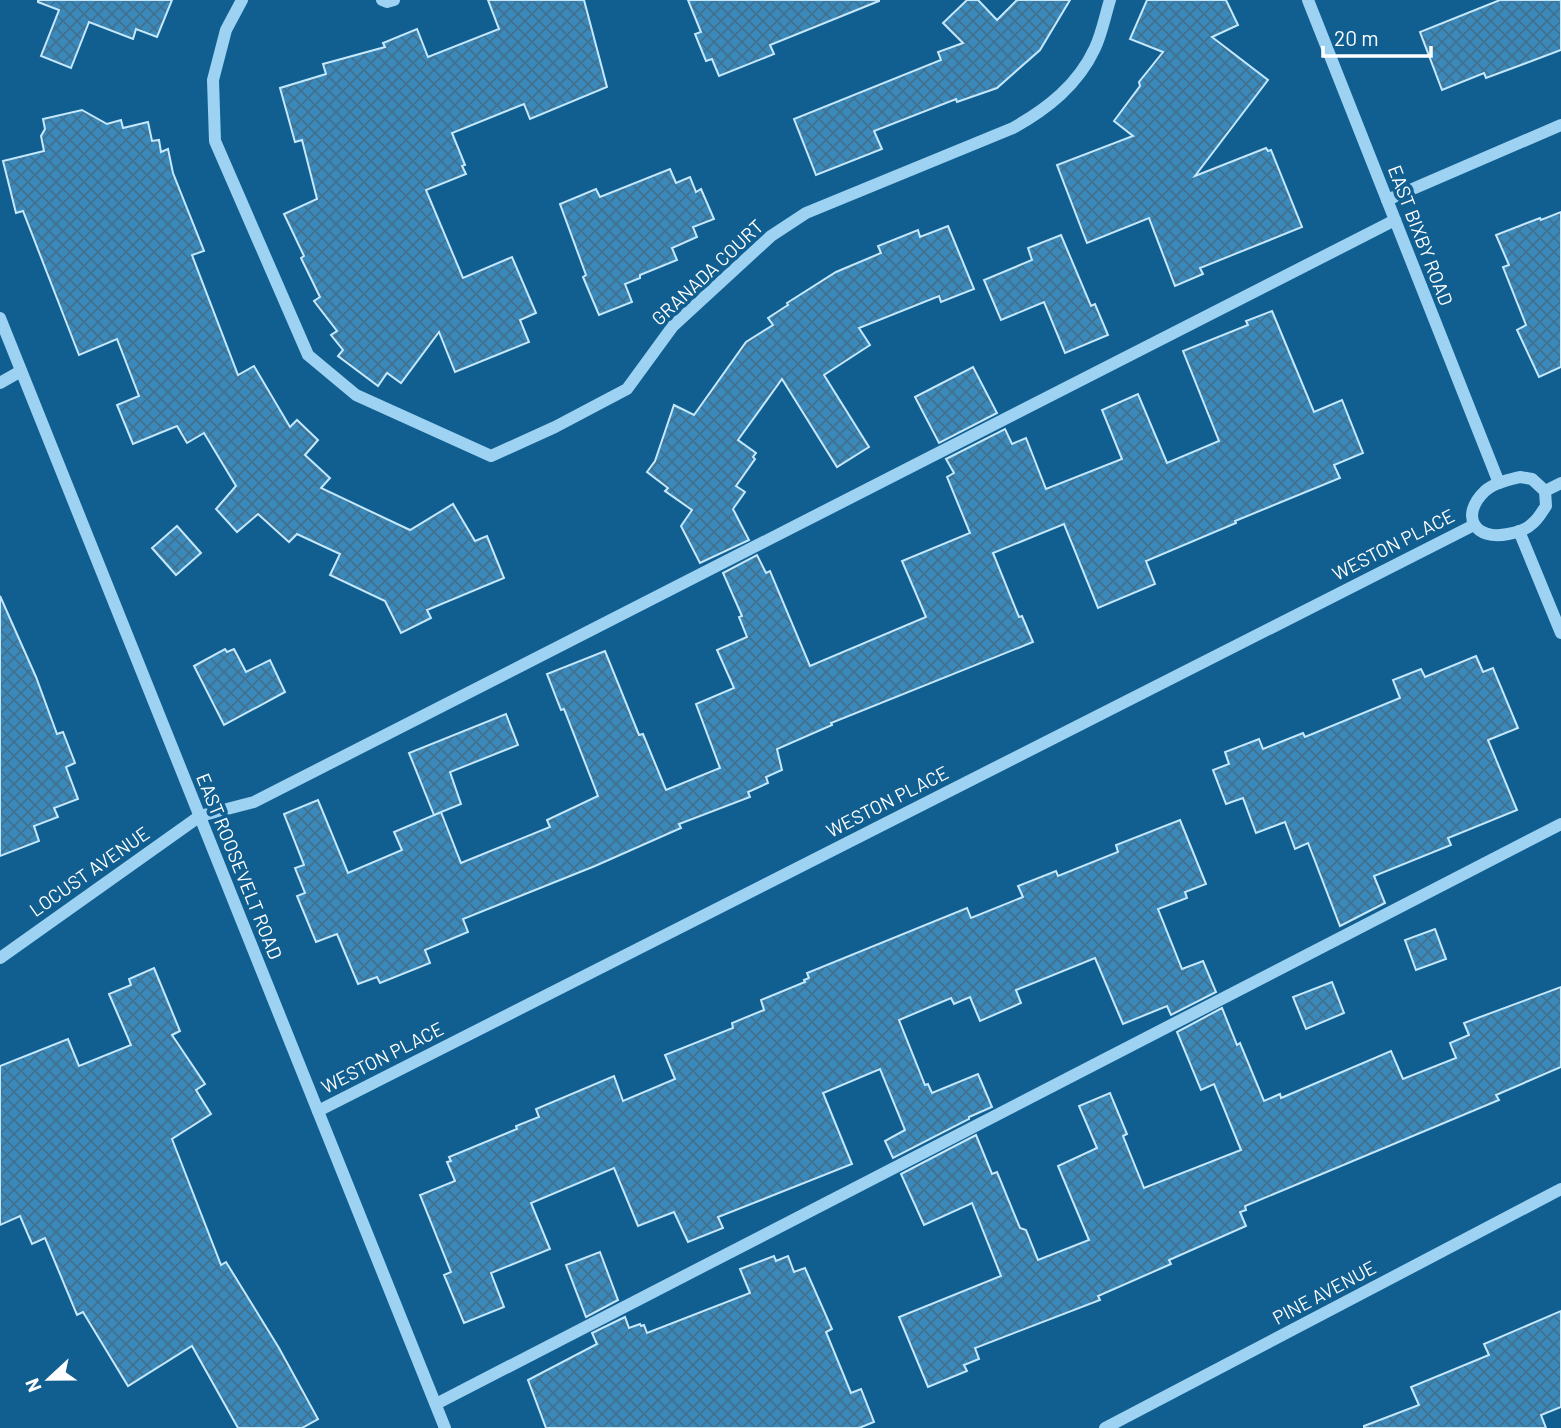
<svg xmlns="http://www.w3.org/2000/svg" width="1561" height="1428" font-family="Barlow,sans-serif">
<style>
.building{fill:url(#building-cross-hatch);stroke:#c5e8fd;stroke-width:2}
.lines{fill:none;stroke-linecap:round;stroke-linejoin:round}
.minor{stroke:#9dd2f2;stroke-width:12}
.labels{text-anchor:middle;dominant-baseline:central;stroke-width:7;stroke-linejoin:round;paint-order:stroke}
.street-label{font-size:19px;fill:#fff;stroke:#115f91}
</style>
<defs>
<pattern id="building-cross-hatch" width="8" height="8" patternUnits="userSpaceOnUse" patternTransform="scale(1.75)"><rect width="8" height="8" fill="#3a89ba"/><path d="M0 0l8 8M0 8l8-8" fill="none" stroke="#41718e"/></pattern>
</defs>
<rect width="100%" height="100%" fill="#115f91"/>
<!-- building -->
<g class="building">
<polygon points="38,0 172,0 157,37 136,29 133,39 89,22 71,68 41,56 59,10 38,2"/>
<polygon points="488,0 584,0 607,87 530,119 524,104 452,133 465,165 462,166 466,174 426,190 463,278 512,257 536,313 520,320 529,342 455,372 439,332 401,383 387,373 378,386 338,356 343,350 331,335 337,331 314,301 320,297 301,258 304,256 284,214 317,199 302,140 295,142 280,88 326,74 323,64 385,47 383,43 417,29 428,57 499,29"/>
<polygon points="688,0 879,0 879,1 770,45 774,54 719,76 712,59 706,61 695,34 701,32"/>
<polygon points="967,0 978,0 997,20 1017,0 1070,0 1040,50 997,88 957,102 956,99 874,131 882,149 816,175 794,119 941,60 938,52 963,43 943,23"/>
<polygon points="1147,0 1226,0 1238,25 1212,37 1268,80 1195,176 1266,148 1268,151 1271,150 1302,227 1200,268 1203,274 1175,286 1149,218 1087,243 1057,165 1133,136 1114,121 1140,86 1139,82 1163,52 1130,39"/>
<polygon points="1500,0 1561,0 1561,50 1486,78 1484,73 1442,90 1420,32"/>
<polygon points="82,110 107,124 121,120 123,128 148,122 152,141 159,140 161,152 168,149 173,173 204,251 192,255 238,375 254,366 290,427 297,420 318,440 305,455 330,478 321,488 410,530 453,504 475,541 487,536 504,578 427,610 431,618 401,633 385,601 330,575 340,554 297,534 289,542 258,514 237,532 216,509 236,486 204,433 187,443 177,426 133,444 117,405 139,396 117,339 79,355 23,211 16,213 3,161 44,151 41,136 45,129 43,119"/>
<polygon points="670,169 676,183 690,177 696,192 701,189 714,219 693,227 697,237 672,248 677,260 640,275 640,278 625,284 632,302 599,315 583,277 586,275 560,204 596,189 600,197"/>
<polygon points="1561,212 1561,367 1539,377 1517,330 1526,325 1503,267 1509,265 1496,235 1540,218 1541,220"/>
<polygon points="948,226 974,289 941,302 939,296 859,328 870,345 824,375 869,447 837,467 782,379 738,440 756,453 753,457 755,459 736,486 745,492 733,509 749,540 700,563 681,526 692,510 665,491 668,488 647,472 655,461 674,405 694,415 746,342 773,325 768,318 788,305 787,303 836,272 881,253 878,246 918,230 920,237"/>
<polygon points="1061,235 1091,306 1095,304 1108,335 1065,353 1044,302 1001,320 984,280 1032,260 1028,248"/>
<polygon points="1272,311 1314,412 1342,400 1363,453 1334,465 1340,478 1235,521 1236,523 1146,561 1155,584 1098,608 1064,524 993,553 1019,617 1022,616 1033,642 831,723 832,725 777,749 782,770 766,777 768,783 748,792 750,797 679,824 681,828 595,866 463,919 468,932 425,950 430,963 380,983 377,977 358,984 337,934 316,942 297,896 305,893 295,868 304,865 284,814 318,800 348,873 402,850 394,832 441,812 461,863 550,827 547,820 598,796 564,709 561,710 547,674 605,651 639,735 643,734 666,790 720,768 696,704 734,688 717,650 747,637 739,617 742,616 723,573 757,555 766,573 770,571 810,666 926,617 902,561 970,533 947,477 954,473 946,459 1005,429 1012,444 1026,438 1046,489 1122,459 1102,410 1138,394 1167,463 1219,441 1183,351 1248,325 1246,321"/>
<polygon points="973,367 997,413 939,443 915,397"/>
<polygon points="177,526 201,553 176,575 152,548"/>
<polygon points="0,596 36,677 57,734 63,732 75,763 66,767 78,799 54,808 58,817 34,826 39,841 0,856"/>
<polygon points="225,649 227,652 234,649 246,672 270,660 285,692 224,725 194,666"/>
<polygon points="1476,656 1483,672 1493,668 1518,728 1488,740 1517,810 1448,838 1451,845 1374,876 1385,903 1340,926 1308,843 1295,849 1285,822 1256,833 1243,798 1226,804 1213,770 1229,764 1225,752 1259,739 1263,749 1303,733 1305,737 1400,698 1393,680 1421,669 1425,677"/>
<polygon points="506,714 518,745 450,772 461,804 434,815 409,753"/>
<polygon points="1180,820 1206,884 1185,892 1187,898 1158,909 1182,969 1203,961 1216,992 1171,1015 1167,1006 1123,1024 1095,958 1016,990 1021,1003 980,1021 970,997 954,1004 951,998 899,1020 925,1085 928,1084 932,1093 978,1074 992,1107 969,1117 969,1119 893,1158 885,1141 905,1130 880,1069 823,1093 852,1164 718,1217 723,1228 688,1242 674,1212 638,1226 614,1168 531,1203 550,1249 491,1273 504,1307 464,1323 444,1275 451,1272 420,1195 455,1181 447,1162 451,1161 449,1157 517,1129 516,1126 539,1117 536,1109 614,1076 623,1101 675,1079 665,1055 733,1028 732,1023 764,1010 761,1000 805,982 804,980 809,978 807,973 967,908 971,918 1023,897 1018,886 1056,871 1058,876 1118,852 1116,845"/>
<polygon points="1435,929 1446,959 1416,970 1405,940"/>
<polygon points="154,968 180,1031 172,1035 205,1084 196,1090 211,1114 172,1139 221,1265 226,1262 279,1348 318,1419 302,1428 238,1428 192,1346 128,1386 83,1312 77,1315 45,1238 32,1244 20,1216 0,1225 0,1066 68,1039 79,1066 131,1045 109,994 131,985 129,979"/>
<polygon points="1332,982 1344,1013 1306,1029 1293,997"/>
<polygon points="1561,987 1561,1067 1496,1095 1499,1100 1245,1206 1246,1210 1240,1212 1246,1226 1169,1260 1171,1264 1098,1296 1100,1300 975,1348 979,1359 964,1365 967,1371 928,1387 899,1317 1001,1276 972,1203 924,1225 901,1174 976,1135 992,1174 997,1172 1020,1228 1026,1230 1038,1260 1089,1240 1058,1166 1097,1148 1079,1106 1110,1093 1127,1134 1123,1136 1144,1188 1241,1150 1214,1084 1201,1090 1177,1032 1222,1008 1237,1045 1240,1043 1264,1101 1280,1094 1281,1098 1391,1051 1403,1079 1456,1058 1450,1043 1469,1035 1464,1023"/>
<polygon points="600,1252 618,1300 586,1317 566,1265"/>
<polygon points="774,1256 776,1261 788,1256 794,1272 805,1268 832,1329 826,1332 851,1393 861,1389 874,1422 859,1428 546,1428 528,1380 597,1344 592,1333 625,1317 629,1328 640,1324 641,1326 644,1325 647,1333 750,1293 740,1269"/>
<polygon points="1561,1311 1561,1407 1541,1415 1546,1428 1364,1428 1364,1426 1419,1405 1411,1387 1489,1355 1484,1344"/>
</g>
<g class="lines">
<!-- minor -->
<g class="minor">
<path d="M242,0L226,30L213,80L215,141L308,355L356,395L491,456L555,427L627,389L673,326L771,236L806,213L1013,128C1047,109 1078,85 1095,48C1102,33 1105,16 1110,0"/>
<polyline points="382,0 387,2 394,0"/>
<polyline points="1308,0 1499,483"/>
<polyline points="1387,200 1561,125"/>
<polyline points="0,318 445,1428"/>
<polyline points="0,383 21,371"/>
<path d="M1520,477L1532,479L1545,491L1546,506C1542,512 1538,519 1533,523C1526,530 1518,532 1508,534C1475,541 1459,516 1485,491C1494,483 1508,480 1520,477Z"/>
<polyline points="1545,491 1561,483"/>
<polyline points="1519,531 1561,633"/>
<polyline points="0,958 200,816 254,802 1395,220"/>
<polyline points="318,1111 1474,525"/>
<polyline points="436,1404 1561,824"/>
<polyline points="1105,1428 1561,1189"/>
</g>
</g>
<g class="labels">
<!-- street labels -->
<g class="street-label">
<text transform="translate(1421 235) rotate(69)">EAST BIXBY ROAD</text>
<text transform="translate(707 272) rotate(-43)">GRANADA COURT</text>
<text transform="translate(1393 544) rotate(-27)">WESTON PLACE</text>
<text transform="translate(887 801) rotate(-27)">WESTON PLACE</text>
<text transform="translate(240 866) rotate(68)">EAST ROOSEVELT ROAD</text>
<text transform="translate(89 871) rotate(-35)">LOCUST AVENUE</text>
<text transform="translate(382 1057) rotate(-27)">WESTON PLACE</text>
<text transform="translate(1324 1292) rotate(-28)">PINE AVENUE</text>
</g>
</g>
<!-- north arrow -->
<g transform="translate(49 1379) rotate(248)" stroke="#115f91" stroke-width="5" paint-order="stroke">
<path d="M0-5L12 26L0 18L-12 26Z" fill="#ffffff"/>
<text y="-10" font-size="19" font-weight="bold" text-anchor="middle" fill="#ffffff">N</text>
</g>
<!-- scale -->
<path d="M1323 46v10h108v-10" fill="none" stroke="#ffffff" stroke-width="3.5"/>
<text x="1334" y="46" font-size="21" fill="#ffffff" stroke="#115f91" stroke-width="5" paint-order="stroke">20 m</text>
</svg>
